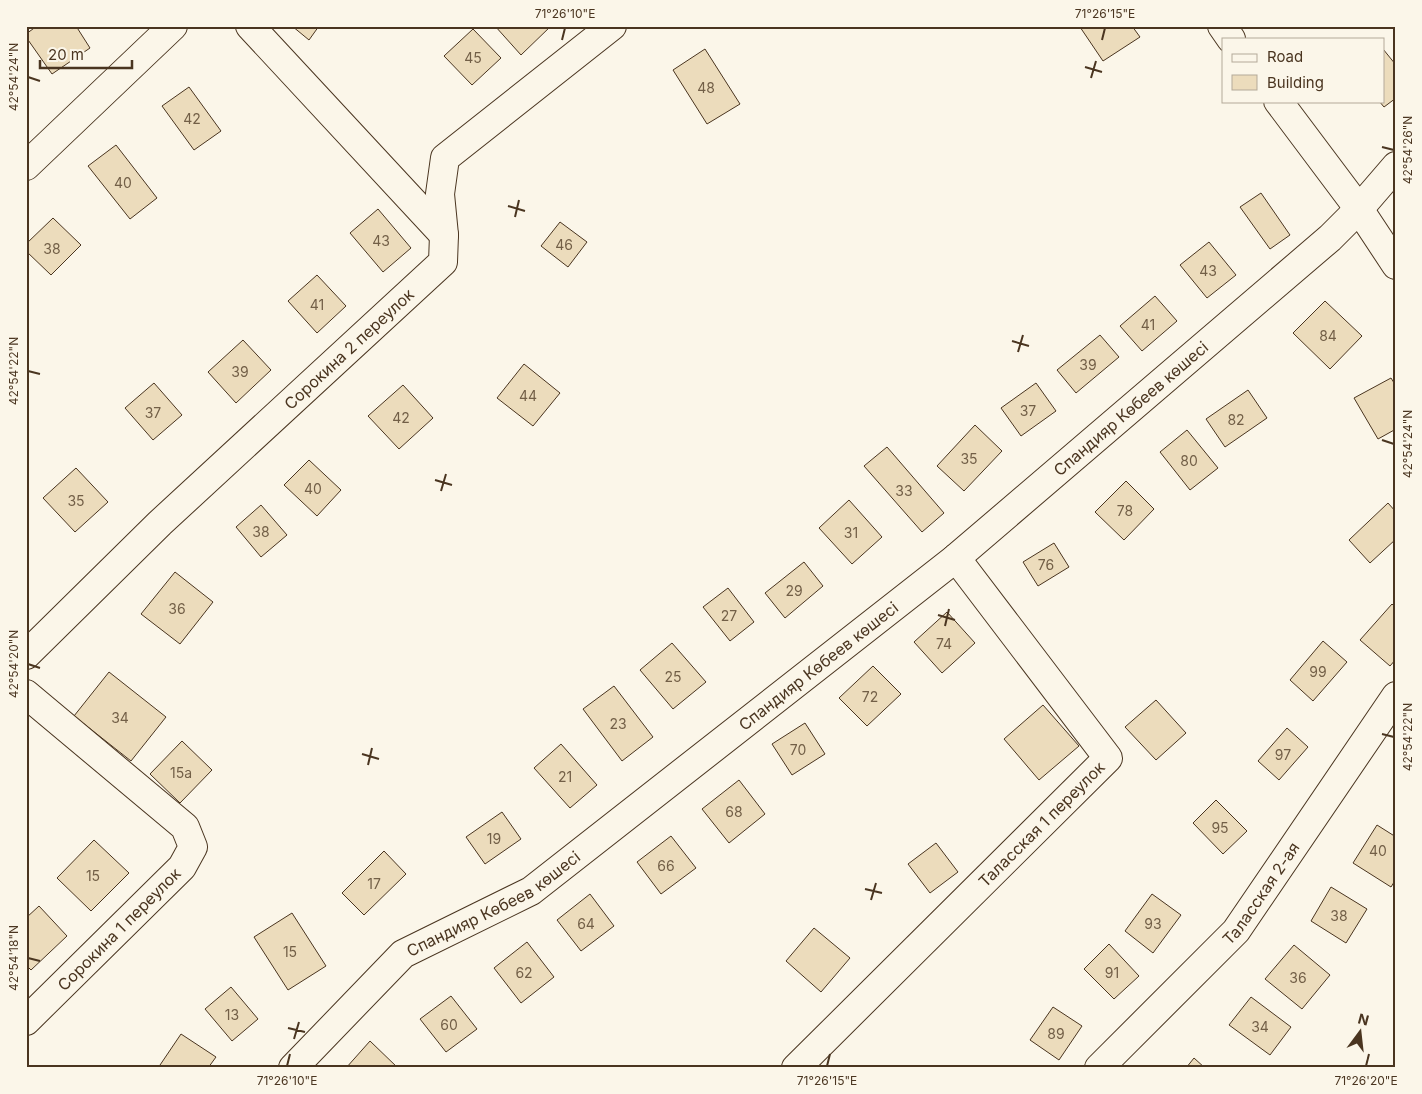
<svg xmlns="http://www.w3.org/2000/svg" width="1422" height="1094" font-family="Inter,sans-serif">
<style>
.building{fill:#ecdcbc;stroke:#4a3520}
.lines{fill:none;stroke-linecap:round;stroke-linejoin:round}
.minor-casing{stroke:#4a3520;stroke-width:30}
.minor{stroke:#fbf6e9;stroke-width:28}
.ticks{fill:none;stroke:#4a3520;stroke-width:2}
.labels{text-anchor:middle;dominant-baseline:central;stroke-width:4;stroke-linejoin:round;paint-order:stroke}
.number-label{font-size:14px;fill:#725f47}
.street-label{font-size:16px;fill:#4a3520;stroke:#fbf6e9}
.neatline{fill:none;stroke:#4a3520;stroke-width:2}
.ticks-label{font-size:12px;text-anchor:middle;fill:#4a3520}
</style>
<rect width="100%" height="100%" fill="#fbf6e9"/>
<!-- building -->
<g class="building">
<polygon points="37,26 76,26 90,48 52,74 26,37 26,34"/>
<polygon points="292,26 319,26 309,40"/>
<polygon points="495,26 551,26 521,55"/>
<polygon points="1082,26 1132,26 1140,37 1103,61 1080,27"/>
<polygon points="473,29 501,58 472,85 444,56"/>
<polygon points="705,49 740,104 707,124 673,70"/>
<polygon points="1383,49 1396,65 1396,98 1384,107 1379,101 1383,101"/>
<polygon points="189,87 221,131 194,150 162,106"/>
<polygon points="116,145 157,198 130,219 88,166"/>
<polygon points="1261,193 1290,235 1270,249 1240,207"/>
<polygon points="378,209 411,248 383,272 350,233"/>
<polygon points="53,218 81,245 51,275 26,251 26,244"/>
<polygon points="560,222 587,242 568,267 541,246"/>
<polygon points="1209,242 1236,275 1207,298 1180,265"/>
<polygon points="317,275 346,306 317,333 288,301"/>
<polygon points="1155,296 1177,321 1142,351 1120,326"/>
<polygon points="1325,301 1362,336 1330,369 1293,333"/>
<polygon points="1100,335 1119,357 1076,393 1057,370"/>
<polygon points="243,340 271,370 236,403 208,372"/>
<polygon points="524,364 560,393 533,426 497,398"/>
<polygon points="1391,378 1396,386 1396,429 1378,439 1354,398"/>
<polygon points="154,383 182,415 153,440 125,408"/>
<polygon points="1036,383 1056,411 1021,436 1001,408"/>
<polygon points="403,385 433,418 399,449 368,416"/>
<polygon points="1248,390 1267,418 1225,447 1206,419"/>
<polygon points="975,425 1002,451 964,491 937,466"/>
<polygon points="1187,430 1218,468 1190,490 1160,452"/>
<polygon points="887,447 944,513 922,532 864,466"/>
<polygon points="309,460 341,490 317,516 284,485"/>
<polygon points="76,468 108,502 75,532 43,498"/>
<polygon points="1126,481 1154,509 1124,540 1095,512"/>
<polygon points="849,500 882,537 852,564 819,528"/>
<polygon points="1388,503 1396,512 1396,539 1370,563 1349,540"/>
<polygon points="261,505 287,535 261,557 236,527"/>
<polygon points="1054,543 1069,567 1038,586 1023,562"/>
<polygon points="804,562 823,586 785,618 765,593"/>
<polygon points="175,572 213,602 180,644 141,614"/>
<polygon points="728,588 754,622 730,641 703,607"/>
<polygon points="1392,604 1396,608 1396,659 1390,666 1360,640"/>
<polygon points="947,612 975,643 942,673 914,642"/>
<polygon points="1323,641 1347,662 1313,701 1290,680"/>
<polygon points="672,643 706,682 673,709 640,670"/>
<polygon points="873,666 901,694 867,726 839,698"/>
<polygon points="109,672 166,717 131,761 74,716"/>
<polygon points="614,686 653,737 622,761 583,709"/>
<polygon points="1156,700 1186,733 1156,760 1125,727"/>
<polygon points="1043,705 1079,746 1039,780 1004,739"/>
<polygon points="805,723 825,754 792,775 772,744"/>
<polygon points="1287,728 1308,747 1279,780 1258,761"/>
<polygon points="182,741 212,770 180,803 150,774"/>
<polygon points="561,744 597,785 570,808 534,768"/>
<polygon points="739,780 765,814 729,843 702,809"/>
<polygon points="1216,800 1247,831 1223,854 1193,823"/>
<polygon points="502,812 521,839 485,864 466,837"/>
<polygon points="1377,825 1396,837 1396,879 1391,887 1353,863"/>
<polygon points="671,836 696,868 661,894 637,862"/>
<polygon points="94,840 129,873 91,911 57,878"/>
<polygon points="936,843 958,872 930,893 908,864"/>
<polygon points="384,851 406,874 364,915 342,893"/>
<polygon points="1331,887 1367,909 1346,943 1311,921"/>
<polygon points="590,894 614,926 581,951 557,920"/>
<polygon points="1152,894 1181,915 1153,953 1125,931"/>
<polygon points="39,906 67,936 31,970 26,965 26,918"/>
<polygon points="292,913 326,966 288,990 254,937"/>
<polygon points="814,928 850,958 821,992 786,961"/>
<polygon points="527,942 554,977 521,1003 494,968"/>
<polygon points="1109,944 1139,976 1114,999 1084,969"/>
<polygon points="1294,945 1330,975 1302,1009 1265,979"/>
<polygon points="231,987 258,1019 232,1041 205,1009"/>
<polygon points="451,996 477,1029 446,1052 420,1019"/>
<polygon points="1251,997 1291,1027 1270,1055 1229,1025"/>
<polygon points="1053,1007 1082,1026 1059,1060 1030,1040"/>
<polygon points="181,1034 216,1057 208,1068 158,1068"/>
<polygon points="370,1041 398,1068 346,1068"/>
<polygon points="1194,1058 1205,1068 1186,1068"/>
</g>
<g class="lines">
<defs>
<g id="minor">
<polyline points="250,26 444,235"/>
<polyline points="1222,26 1231,39"/>
<polyline points="1278,101 1359,209 1396,265"/>
<polyline points="26,166 173,26"/>
<path id="s1" d="M26,655L160,523L443,262L444,235L440,194L445,158L612,26"/>
<polyline points="26,694 185,827 193,847 182,867 26,1021"/>
<path id="s2" d="M293,1068L403,954L531,891L956,558L1330,238L1359,209L1396,166"/>
<path id="s3" d="M796,1068L1108,758L956,558"/>
<path id="s4" d="M1099,1068L1236,931L1396,696"/>
</g>
</defs>
<!-- minor casing -->
<use href="#minor" class="minor-casing"/>
<!-- minor -->
<use href="#minor" class="minor"/>
</g>
<!-- ticks -->
<path class="ticks" d="M562,40L565,28M1102,40L1105,28M1085,67L1102,72M28,77L40,81M1091,78L1096,61M1382,147L1394,150M508,206L525,211M515,217L519,200M1012,341L1029,346M1018,352L1023,335M28,371L40,374M1382,440L1394,444M435,480L452,485M441,491L446,474M938,615L955,620M945,626L949,609M28,664L40,668M1382,734L1394,737M362,754L379,759M368,765L372,748M865,889L882,893M871,900L876,883M28,958L40,961M288,1028L305,1032M294,1039L299,1022M287,1066L290,1054M827,1066L830,1054M1366,1066L1369,1054"/>
<g class="labels">
<!-- number labels -->
<g class="number-label">
<text x="473" y="57">45</text>
<text x="706" y="87">48</text>
<text x="192" y="118">42</text>
<text x="123" y="182">40</text>
<text x="381" y="240">43</text>
<text x="564" y="244">46</text>
<text x="52" y="248">38</text>
<text x="1208" y="270">43</text>
<text x="317" y="304">41</text>
<text x="1148" y="324">41</text>
<text x="1328" y="335">84</text>
<text x="1088" y="364">39</text>
<text x="240" y="371">39</text>
<text x="528" y="395">44</text>
<text x="1028" y="410">37</text>
<text x="153" y="412">37</text>
<text x="401" y="417">42</text>
<text x="1236" y="419">82</text>
<text x="969" y="458">35</text>
<text x="1189" y="460">80</text>
<text x="313" y="488">40</text>
<text x="904" y="490">33</text>
<text x="76" y="500">35</text>
<text x="1125" y="510">78</text>
<text x="261" y="531">38</text>
<text x="851" y="532">31</text>
<text x="1046" y="564">76</text>
<text x="794" y="590">29</text>
<text x="177" y="608">36</text>
<text x="729" y="615">27</text>
<text x="944" y="643">74</text>
<text x="1318" y="671">99</text>
<text x="673" y="676">25</text>
<text x="870" y="696">72</text>
<text x="120" y="717">34</text>
<text x="618" y="723">23</text>
<text x="798" y="749">70</text>
<text x="1283" y="754">97</text>
<text x="181" y="772">15а</text>
<text x="565" y="776">21</text>
<text x="734" y="811">68</text>
<text x="1220" y="827">95</text>
<text x="494" y="838">19</text>
<text x="1378" y="850">40</text>
<text x="666" y="865">66</text>
<text x="93" y="875">15</text>
<text x="374" y="883">17</text>
<text x="1339" y="915">38</text>
<text x="586" y="923">64</text>
<text x="1153" y="923">93</text>
<text x="290" y="951">15</text>
<text x="524" y="972">62</text>
<text x="1112" y="972">91</text>
<text x="1298" y="977">36</text>
<text x="232" y="1014">13</text>
<text x="449" y="1024">60</text>
<text x="1260" y="1026">34</text>
<text x="1056" y="1033">89</text>
</g>
<!-- street labels -->
<g class="street-label">
<text stroke="none"><textPath href="#s1" startOffset="445">Сорокина 2 переулок</textPath></text>
<text stroke="none"><textPath href="#s2" startOffset="1071">Спандияр Көбеев көшесі</textPath></text>
<text stroke="none"><textPath href="#s2" startOffset="666">Спандияр Көбеев көшесі</textPath></text>
<text stroke="none"><textPath href="#s3" startOffset="346">Таласская 1 переулок</textPath></text>
<text stroke="none"><textPath href="#s4" startOffset="239">Таласская 2-ая</textPath></text>
<text stroke="none"><textPath href="#s2" startOffset="262">Спандияр Көбеев көшесі</textPath></text>
<text transform="translate(119 929) rotate(-45)">Сорокина 1 переулок</text>
</g>
</g>
<!-- border -->
<rect width="1422" height="1094" fill="none" stroke="#fbf6e9" stroke-width="55"/>
<!-- legend -->
<rect x="1222" y="38" width="162" height="65" fill="#fbf6e9" stroke="#b4a999"/>
<rect x="1232" y="54" width="25" height="8" fill="#fbf6e9" stroke="#b4a999"/>
<text x="1267" y="62" font-size="15" fill="#4a3520">Road</text>
<rect x="1232" y="75" width="25" height="15" fill="#ecdcbc" stroke="#b4a999"/>
<text x="1267" y="88" font-size="15" fill="#4a3520">Building</text>
<!-- north arrow -->
<g transform="translate(1360 1032) rotate(15)" stroke="#fbf6e9" stroke-width="4" paint-order="stroke">
<path d="M0-4L9 19L0 12L-9 19Z" fill="#4a3520"/>
<text y="-8" font-size="14" font-weight="bold" text-anchor="middle" fill="#4a3520">N</text>
</g>
<!-- scale -->
<path d="M40 60v8h92v-8" fill="none" stroke="#4a3520" stroke-width="2.5"/>
<text x="48" y="60" font-size="15" fill="#4a3520" stroke="#fbf6e9" stroke-width="4" paint-order="stroke">20 m</text>
<rect x="28" y="28" width="1366" height="1038" class="neatline"/>
<g class="ticks-label">
<text x="565" y="18">71°26'10"E</text>
<text x="1105" y="18">71°26'15"E</text>
<text transform="translate(14 77) rotate(-90)" y="4">42°54'24"N</text>
<text transform="translate(1408 150) rotate(-90)" y="4">42°54'26"N</text>
<text transform="translate(14 371) rotate(-90)" y="4">42°54'22"N</text>
<text transform="translate(1408 444) rotate(-90)" y="4">42°54'24"N</text>
<text transform="translate(14 664) rotate(-90)" y="4">42°54'20"N</text>
<text transform="translate(1408 737) rotate(-90)" y="4">42°54'22"N</text>
<text transform="translate(14 958) rotate(-90)" y="4">42°54'18"N</text>
<text x="287" y="1085">71°26'10"E</text>
<text x="827" y="1085">71°26'15"E</text>
<text x="1366" y="1085">71°26'20"E</text>
</g>
</svg>
